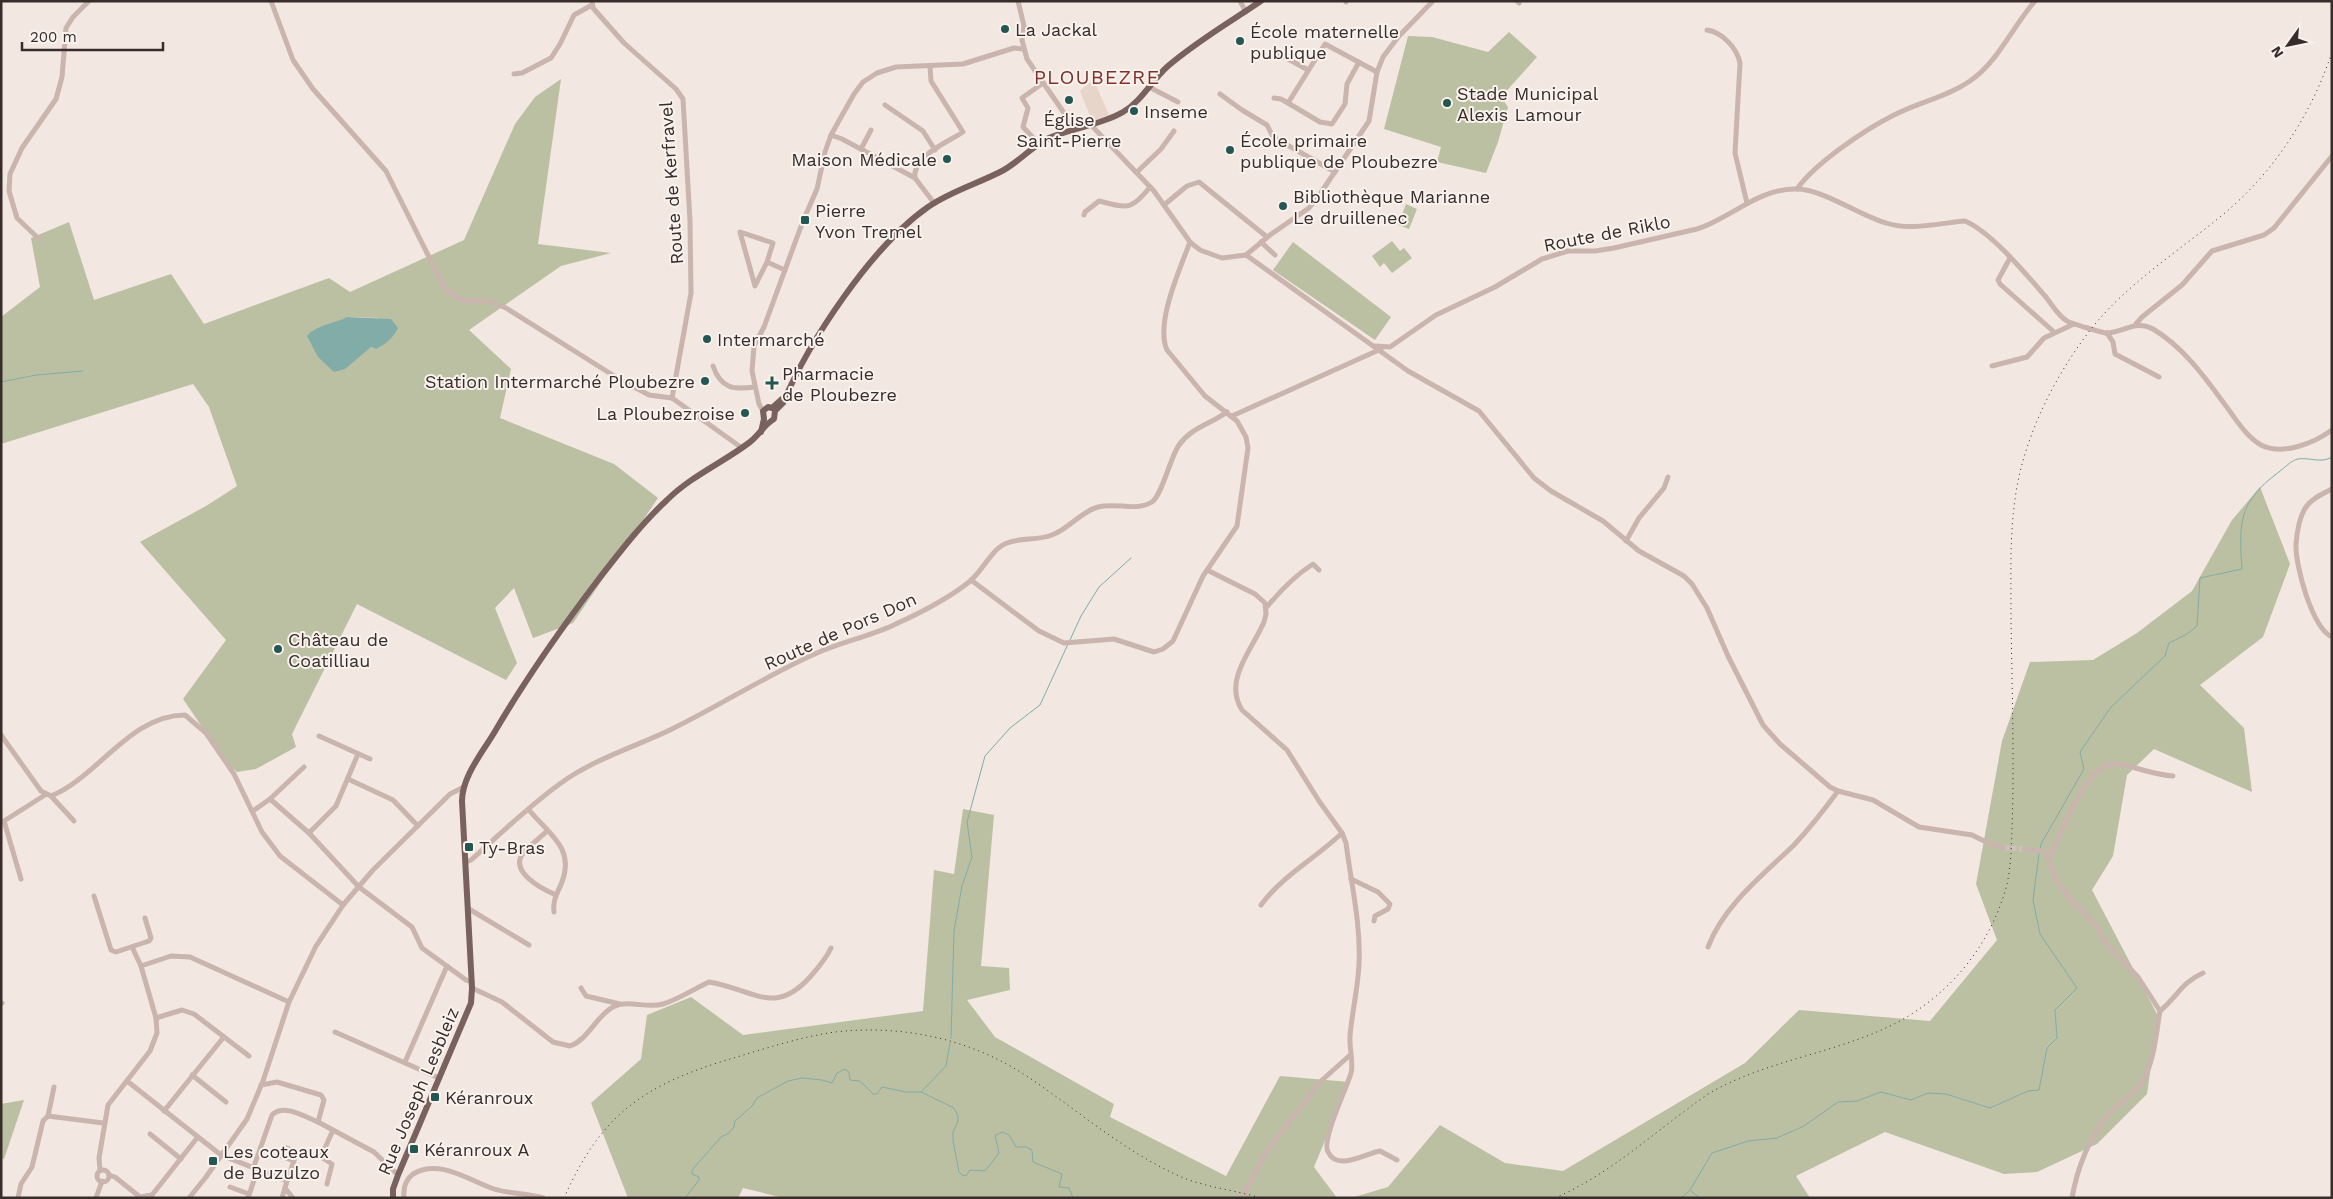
<svg xmlns="http://www.w3.org/2000/svg" width="2333" height="1199" font-family="'Work Sans',sans-serif">
<style>
.green{fill:#bbc0a2;fill-rule:evenodd}
.plaza{fill:#e8d5c9}
.water{fill:#82aca7}
.lines{fill:none;stroke-linecap:round;stroke-linejoin:round}
.stream{stroke:#82aca7;stroke-width:1}
.minor-tunnel{stroke:#cdc2bd;stroke-width:5;stroke-dasharray:5 2.5;stroke-linecap:butt}
.minor{stroke:#c9b5ad;stroke-width:5}
.major{stroke:#79625e;stroke-width:6}
.rail{stroke:#382d2b;stroke-width:1;stroke-dasharray:1 4;stroke-linecap:butt}
.poi-dot{fill:#245751;stroke:#f9f2ed;stroke-width:2}
.labels{text-anchor:middle;dominant-baseline:central;stroke-width:4;stroke-linejoin:round;paint-order:stroke}
.poi-label{font-size:18px;fill:#382d2b;stroke:#f9f2ed;text-anchor:start}
.street-label{font-size:18px;fill:#382d2b;stroke:#f9f2ed}
.quarter-label{font-size:20px;letter-spacing:1px;fill:#81302b;stroke:#f9f2ed}
</style>
<rect width="100%" height="100%" fill="#f2e7e1"/>
<!-- green -->
<g class="green">
<polygon points="1509,32 1537,57 1501,97 1508,107 1498,142 1486,173 1437,162 1441,147 1384,129 1408,36 1432,37 1488,52"/>
<path d="M561,79L538,244L611,253L561,266L469,330L511,369L500,418L614,464L658,498L573,623L533,638L514,588L495,608L517,663L506,680L357,604L292,734L296,747L256,769L237,772L226,762L183,699L226,640L140,542L206,506L237,486L209,407L193,384L1,444V317L40,287L31,238L69,222L94,300L171,274L204,324L329,278L350,292L464,240L515,124L535,97ZM347,317L378,318L376,349L371,347L366,350L320,327L331,325Z"/>
<polygon points="1406,204 1417,209 1409,229 1398,225"/>
<polygon points="1392,241 1400,251 1404,248 1412,258 1392,273 1384,263 1380,267 1372,256"/>
<polygon points="1293,242 1391,317 1375,340 1273,270"/>
<polygon points="2260,487 2290,564 2263,637 2200,685 2244,728 2252,792 2154,749 2127,775 2113,856 2092,890 2158,1016 2147,1094 2097,1144 2037,1172 2004,1174 1885,1132 1796,1176 1810,1198 1351,1198 1388,1187 1440,1125 1505,1163 1563,1171 1745,1063 1799,1010 1930,1021 1997,940 1976,884 2002,741 2030,662 2093,660 2137,633 2192,591 2232,520"/>
<polygon points="963,809 994,815 981,966 1009,968 1010,990 967,1000 995,1037 1114,1104 1110,1117 1226,1176 1280,1076 1349,1082 1314,1167 1337,1198 784,1198 743,1188 738,1198 628,1198 591,1103 641,1059 647,1015 691,997 743,1035 923,1011 934,870 954,874"/>
<polygon points="24,1100 4,1159 1,1158 1,1104"/>
</g>
<!-- plaza -->
<polygon class="plaza" points="1090,82 1096,85 1109,115 1092,121 1080,91"/>
<!-- water -->
<path class="water" d="M347,317L391,319L398,328C393,338 386,344 376,349L371,347L345,369L334,372L318,357L307,336C316,325 333,324 347,317Z"/>
<g class="lines">
<!-- stream -->
<g class="stream">
<polyline points="1,382 36,375 83,371"/>
<polyline points="1070,640 1081,616 1099,587 1131,558"/>
<path d="M2040,850L2041,844L2084,769L2080,752L2111,707L2165,656L2169,643L2187,634L2197,626L2200,578L2242,569C2239,523 2238,502 2279,472C2284,468 2292,460 2298,459C2310,457 2321,464 2332,457"/>
<polyline points="951,1038 954,931 962,886 972,857 967,822 985,756 1010,728 1040,705 1068,644"/>
<polyline points="921,1092 946,1066 950,1043"/>
<polyline points="1691,1191 1700,1198"/>
<polyline points="685,1198 699,1180 699,1177 692,1174 692,1170 721,1137 729,1133 734,1127 735,1121 752,1106 757,1098 788,1081 802,1078 822,1080 832,1083 837,1073 845,1069 849,1072 850,1080 860,1081 873,1094 877,1094 882,1087 906,1092 921,1092 954,1108 958,1116 958,1121 953,1132 953,1141 959,1172 962,1175 966,1176 970,1170 985,1171 999,1153 995,1135 1003,1132 1009,1135 1016,1147 1026,1147 1032,1150 1033,1162 1062,1174 1059,1187 1069,1188 1073,1198"/>
<polyline points="1681,1198 1690,1190 1712,1153 1748,1141 1777,1138 1804,1126 1838,1102 1857,1101 1881,1092 1911,1100 1928,1093 1946,1094 1990,1108 2028,1091 2039,1090 2047,1048 2057,1038 2055,1010 2077,988 2040,934 2033,900 2039,854"/>
</g>
<!-- minor-tunnel -->
<polyline class="minor-tunnel" points="2004,848 2024,849"/>
<!-- minor -->
<g class="minor">
<polyline points="271,1 293,60 313,89 386,171 444,287 456,297 466,301 488,301 506,308 619,379 649,395 672,398 742,448"/>
<polyline points="592,1 593,8 624,43 676,89 683,99 690,221 691,293 672,398"/>
<polyline points="1018,1 1024,26 1022,40 1027,59 1075,129"/>
<polyline points="1240,1 1246,12"/>
<polyline points="1517,1 1519,3"/>
<polyline points="1346,2 1346,1"/>
<path d="M1707,30C1722,32 1737,48 1740,63L1735,153L1747,203"/>
<polyline points="1279,54 1308,70"/>
<polyline points="514,74 522,73 551,58 560,44 574,15 592,5"/>
<polyline points="1149,87 1178,102"/>
<polyline points="1220,94 1242,110 1267,125 1273,137 1335,172"/>
<polyline points="1274,98 1281,99 1288,103 1325,44 1377,72"/>
<polyline points="1288,103 1320,122 1332,124 1345,104 1347,84 1359,62"/>
<polyline points="885,105 923,131 935,150"/>
<polyline points="1090,124 1154,191 1190,242 1200,250 1222,258 1246,255 1270,235 1309,208 1320,194 1369,121 1377,72 1383,57 1399,36 1433,1"/>
<polyline points="831,135 842,139 915,178 934,203"/>
<polyline points="1039,144 1023,127 1028,108 1022,98 1043,83"/>
<polyline points="861,149 871,130"/>
<polyline points="1137,172 1161,149 1174,131"/>
<path d="M915,178C912,156 948,142 963,132L931,81L930,67"/>
<path d="M1797,189C1815,163 1866,129 1894,115C1919,102 1947,97 1970,81C1998,62 2013,26 2035,1"/>
<polyline points="1164,205 1187,186 1199,182 1267,237"/>
<path d="M1084,215L1085,212L1099,201C1127,208 1131,211 1150,187"/>
<polyline points="39,239 17,218 9,191 10,174 22,148 56,99 62,77 66,28 73,17 89,1"/>
<polyline points="1261,242 1275,255"/>
<polyline points="1246,255 1408,371 1479,411 1534,478 1551,491 1603,521 1639,551 1684,576 1692,584 1707,608 1728,656 1763,725 1780,744 1830,787 1838,791 1873,800 1919,827 1972,835 1990,844 2004,848"/>
<polyline points="2010,258 1998,280 2000,284 2054,332"/>
<polyline points="767,262 755,286 740,232 773,243 767,262 785,270"/>
<polyline points="2136,324 2142,317 2182,285 2212,251 2264,235 2274,228 2332,156"/>
<polyline points="2107,333 2113,342 2115,354 2159,377"/>
<path d="M1375,346L1390,347L1436,315L1495,287L1542,259L1568,251H1595L1614,248L1697,229C1732,218 1758,188 1797,189C1822,189 1861,216 1886,223C1910,231 1940,223 1965,221C1991,232 2026,274 2045,296C2051,303 2058,316 2067,321C2069,323 2104,333 2106,333C2124,333 2135,319 2153,329C2182,346 2204,376 2223,402C2234,416 2245,436 2261,445C2283,456 2314,443 2332,430"/>
<path d="M713,366C721,389 734,390 755,387"/>
<polyline points="1992,366 2027,357 2044,338 2074,324"/>
<polyline points="763,411 759,404 752,371 754,346 764,327 803,221 817,189 825,152 831,135 854,94 863,82 877,73 896,67 963,64 1014,48 1023,49"/>
<polyline points="1232,416 1381,349"/>
<path d="M2332,489C2323,494 2312,498 2306,507C2299,517 2297,532 2296,544C2295,565 2312,628 2332,637"/>
<polyline points="1626,541 1639,518 1664,488 1668,477"/>
<path d="M1207,570L1255,594L1265,603L1266,614L1264,622C1252,650 1223,680 1242,710L1287,750L1319,801L1342,833L1346,843C1351,883 1361,924 1359,964C1358,988 1352,1012 1350,1036C1349,1047 1354,1064 1351,1073C1347,1088 1321,1140 1328,1152C1338,1172 1366,1153 1380,1151L1397,1160"/>
<path d="M971,580L1039,631L1064,643L1114,639L1154,652L1163,649L1173,641L1203,576L1237,526L1248,448L1246,437L1237,421L1205,396L1167,350C1155,323 1180,269 1190,242"/>
<path d="M1266,608C1280,591 1294,576 1313,564L1319,570"/>
<path d="M1,735L41,791L51,796C98,777 130,715 185,715L206,733L234,774L262,832L280,856L343,905"/>
<polyline points="319,736 370,759"/>
<polyline points="348,779 393,800 418,826"/>
<polyline points="51,796 74,821"/>
<polyline points="270,799 309,833 359,887 412,927 422,948 466,980 472,982"/>
<path d="M529,810C549,834 575,848 562,882C558,892 552,901 554,912"/>
<polyline points="253,811 270,799 304,767"/>
<path d="M547,831C540,838 530,845 523,853C509,872 542,889 556,895"/>
<polyline points="309,833 336,806 358,754"/>
<path d="M2024,849L2043,851L2047,854L2054,877L2067,895L2096,926L2105,942L2138,977L2160,1011C2156,1034 2154,1066 2140,1085C2133,1096 2118,1103 2109,1114C2089,1137 2077,1169 2072,1198"/>
<path d="M2049,858C2061,836 2086,760 2116,764C2135,766 2153,775 2173,776"/>
<path d="M466,862L471,860C500,834 529,806 561,783C594,759 635,747 672,729C721,705 767,675 817,653C844,641 872,636 898,623C922,612 949,598 969,582C983,571 991,549 1007,543C1021,537 1037,541 1052,535C1069,529 1080,512 1098,507C1116,502 1136,512 1152,502C1162,495 1170,458 1179,445C1192,427 1211,424 1227,412"/>
<polyline points="21,879 4,821 45,795"/>
<polyline points="1351,879 1378,892 1390,904 1388,909 1375,916 1374,921"/>
<polyline points="94,896 111,950 116,952 149,941 151,938 145,918"/>
<path d="M1261,905C1282,876 1316,858 1342,833"/>
<polyline points="469,909 529,945"/>
<polyline points="132,947 141,966"/>
<path d="M1708,947C1724,905 1763,875 1794,845C1810,828 1824,810 1838,791"/>
<path d="M472,988L502,1002L553,1042L570,1046C588,1040 596,1016 613,1007C629,999 646,1009 663,1004C679,999 694,989 709,982C753,989 774,1017 810,977C818,968 826,959 831,948"/>
<polyline points="581,988 586,996 620,1004"/>
<polyline points="1,1003 2,1003"/>
<path d="M2160,1011C2177,997 2182,982 2203,973"/>
<polyline points="156,1018 182,1010 194,1014 249,1056"/>
<polyline points="335,1032 439,1078"/>
<polyline points="405,1062 447,966"/>
<polyline points="192,1075 226,1102"/>
<polyline points="127,1081 221,1155 287,1181 282,1198"/>
<polyline points="261,1085 277,1082 321,1095 324,1100 318,1122 374,1152 398,1175"/>
<polyline points="164,1111 223,1038"/>
<polyline points="48,1116 54,1087"/>
<polyline points="150,1134 181,1159"/>
<path d="M253,1169L272,1115C284,1103 305,1117 318,1122"/>
<polyline points="100,1170 99,1158 108,1105 150,1051 157,1033 156,1018 141,966 171,956 190,957 289,1002"/>
<circle cx="103" cy="1176" r="6"/>
<polyline points="109,1175 115,1177 140,1197 152,1195 197,1138"/>
<polyline points="287,1181 297,1152 284,1147 281,1156 294,1161"/>
<polyline points="327,1184 332,1164 321,1157 333,1130"/>
<polyline points="230,1187 249,1194"/>
<polyline points="285,1188 293,1198"/>
<polyline points="18,1198 21,1184 32,1167 43,1121 48,1116 103,1123"/>
<polyline points="96,1198 102,1181"/>
<polyline points="189,1198 206,1177 247,1119 263,1081 289,1002 316,946 343,905 373,870 450,794 464,787"/>
<polyline points="248,1198 257,1171"/>
<path d="M404,1198C403,1188 405,1180 413,1174C439,1158 470,1181 494,1189C510,1194 527,1193 543,1198"/>
<polyline points="1242,1198 1265,1154 1320,1082 1349,1056"/>
</g>
<!-- major -->
<g class="major">
<path d="M775,411L783,403C809,341 872,246 928,207C951,191 977,184 1002,171C1019,162 1032,146 1049,138C1072,128 1101,125 1123,112C1142,101 1152,80 1168,66C1197,41 1230,22 1261,1"/>
<polyline points="761,432 764,419 763,411 768,407 772,408 782,399"/>
<path d="M393,1198V1189L398,1175L471,1003L472,988L462,801C462,777 482,753 494,733C525,680 560,630 598,580C619,553 641,524 667,500C691,476 724,462 750,442C759,435 765,424 774,419L775,411"/>
</g>
<!-- rail -->
<g class="rail">
<path d="M564,1198C601,1114 644,1085 730,1059C764,1049 800,1037 835,1032C905,1024 976,1040 1034,1081C1082,1114 1126,1152 1179,1176C1204,1187 1234,1190 1261,1198"/>
<path d="M1555,1198C1601,1178 1639,1146 1678,1116C1691,1107 1702,1097 1715,1090C1767,1062 1826,1054 1879,1031C1941,1005 1988,952 2006,888C2009,877 2010,865 2011,854C2015,775 2012,694 2011,615C2011,567 2009,519 2020,472C2033,420 2058,372 2091,329C2127,284 2176,253 2220,217C2272,175 2311,116 2332,52"/>
</g>
</g>
<!-- markers -->
<g class="poi-dot">
<circle cx="1005" cy="29" r="5"/>
<circle cx="1240" cy="41" r="5"/>
<circle cx="1069" cy="100" r="5"/>
<circle cx="1447" cy="103" r="5"/>
<circle cx="1134" cy="111" r="5"/>
<circle cx="1230" cy="150" r="5"/>
<circle cx="947" cy="159" r="5"/>
<circle cx="1283" cy="206" r="5"/>
<rect x="800" y="215" width="10" height="10" rx="2.5"/>
<circle cx="707" cy="339" r="5"/>
<circle cx="705" cy="381" r="5"/>
<path d="M769.5 375.5h5v5h5v5h-5v5h-5v-5h-5v-5h5z"/>
<circle cx="745" cy="413" r="5"/>
<circle cx="278" cy="649" r="5"/>
<rect x="464" y="842" width="10" height="10" rx="2.5"/>
<rect x="430" y="1092" width="10" height="10" rx="2.5"/>
<rect x="409" y="1144" width="10" height="10" rx="2.5"/>
<rect x="208" y="1156" width="10" height="10" rx="2.5"/>
</g>
<g class="labels">
<!-- poi labels -->
<g class="poi-label">
<text x="1015" y="29">La Jackal</text>
<text x="1250" y="31">École maternelle<tspan x="1250" dy="21">publique</tspan></text>
<text x="1457" y="93">Stade Municipal<tspan x="1457" dy="21">Alexis Lamour</tspan></text>
<text x="1144" y="111">Inseme</text>
<text x="1069" y="119" text-anchor="middle">Église<tspan x="1069" dy="21">Saint-Pierre</tspan></text>
<text x="1240" y="140">École primaire<tspan x="1240" dy="21">publique de Ploubezre</tspan></text>
<text x="937" y="159" text-anchor="end">Maison Médicale</text>
<text x="1293" y="196">Bibliothèque Marianne<tspan x="1293" dy="21">Le druillenec</tspan></text>
<text x="815" y="210">Pierre<tspan x="815" dy="21">Yvon Tremel</tspan></text>
<text x="717" y="339">Intermarché</text>
<text x="782" y="373">Pharmacie<tspan x="782" dy="21">de Ploubezre</tspan></text>
<text x="695" y="381" text-anchor="end">Station Intermarché Ploubezre</text>
<text x="735" y="413" text-anchor="end">La Ploubezroise</text>
<text x="288" y="639">Château de<tspan x="288" dy="21">Coatilliau</tspan></text>
<text x="479" y="847">Ty-Bras</text>
<text x="445" y="1097">Kéranroux</text>
<text x="424" y="1149">Kéranroux A</text>
<text x="223" y="1151">Les coteaux<tspan x="223" dy="21">de Buzulzo</tspan></text>
</g>
<!-- street labels -->
<g class="street-label">
<text transform="translate(671 183) rotate(-94)">Route de Kerfravel</text>
<text transform="translate(1607 233) rotate(-11)">Route de Riklo</text>
<text transform="translate(840 631) rotate(-24)">Route de Pors Don</text>
<text transform="translate(418 1091) rotate(-67)">Rue Joseph Lesbleiz</text>
</g>
<!-- quarter labels -->
<g class="quarter-label">
<text x="1097" y="77">PLOUBEZRE</text>
</g>
</g>
<!-- border -->
<rect width="2333" height="1199" fill="none" stroke="#382d2b" stroke-width="5"/>
<!-- north arrow -->
<g transform="translate(2288 45) rotate(237)" stroke="#f9f2ed" stroke-width="4" paint-order="stroke">
<path d="M0-4L9 19L0 12L-9 19Z" fill="#382d2b"/>
<text y="-8" font-size="14" font-weight="bold" text-anchor="middle" fill="#382d2b">N</text>
</g>
<!-- scale -->
<path d="M22 42v8h141v-8" fill="none" stroke="#382d2b" stroke-width="2.5"/>
<text x="30" y="42" font-size="15" fill="#382d2b" stroke="#f9f2ed" stroke-width="4" paint-order="stroke">200 m</text>
</svg>
